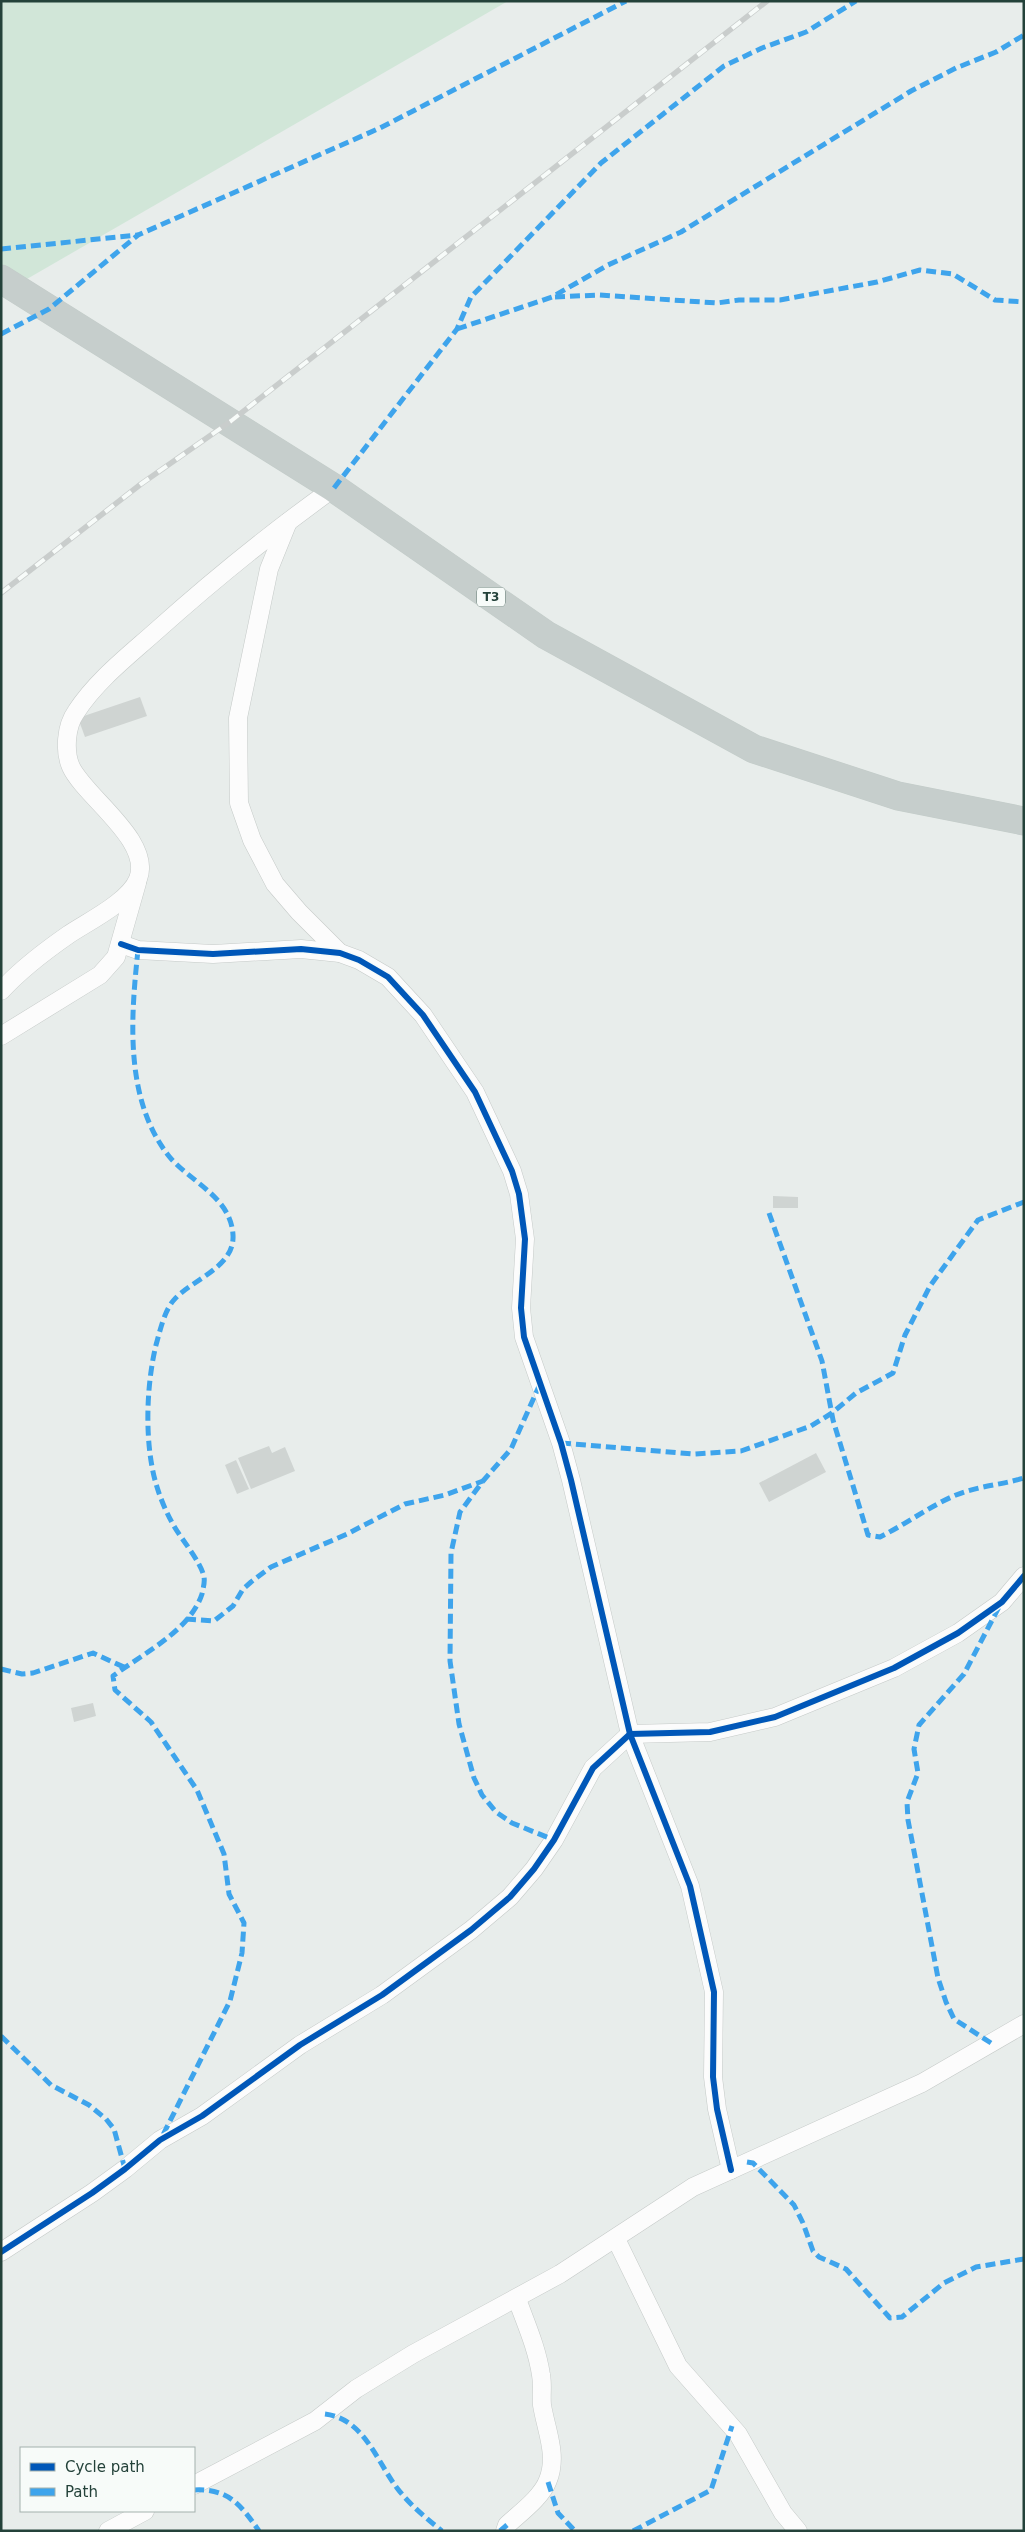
<svg xmlns="http://www.w3.org/2000/svg" width="1025" height="2532" font-family="'DejaVu Sans',sans-serif">
<style>
.green{fill:#d1e6d8}
.building{fill:#cfd4d2}
.lines{fill:none;stroke-linecap:round;stroke-linejoin:round}
.minor-casing{stroke:#c5cac8;stroke-width:19}
.trunk-casing{stroke:#c3ccc9;stroke-width:29}
.minor{stroke:#fcfcfc;stroke-width:18}
.trunk{stroke:#c6cecc;stroke-width:28}
.rail-casing{stroke:#c9cdcc;stroke-width:5.5}
.rail{stroke:#f7fbf9;stroke-width:4;stroke-dasharray:11;stroke-linecap:butt}
.quiet{stroke:#3ea4ec;stroke-width:5;stroke-dasharray:10 5;stroke-linecap:butt}
.cycleway-casing{stroke:#f7fbf9;stroke-width:9}
.cycleway{stroke:#0057b8;stroke-width:6}
.labels{text-anchor:middle;dominant-baseline:central;stroke-width:5;stroke-linejoin:round;paint-order:stroke}
.shield{fill:#f7fbf9;stroke:#637a73;stroke-width:1}
.shield-label{font-size:12px;font-weight:bold;fill:#24423a}
</style>
<rect width="100%" height="100%" fill="#e8edeb"/>
<!-- green -->
<polygon class="green" points="1,1 508,1 1,294"/>
<!-- building -->
<g class="building">
<polygon points="140,697 147,716 85,737 78,718"/>
<polygon points="773,1196 798,1197 798,1208 773,1208"/>
<polygon points="269,1446 272,1453 285,1447 295,1471 251,1489 238,1458"/>
<polygon points="816,1453 826,1472 769,1502 759,1483"/>
<polygon points="236,1460 249,1489 237,1494 225,1465"/>
<polygon points="93,1703 96,1716 74,1722 71,1708"/>
</g>
<g class="lines">
<defs>
<g id="minor">
<polyline points="288,522 269,569 238,718 239,803 252,840 275,884 299,912 340,953"/>
<polyline points="121,944 138,950 213,954 301,949 340,953 359,960 388,977 423,1015 475,1092 512,1171 519,1194 525,1239 521,1308 524,1337 561,1443 571,1480 630,1734 690,1886 714,1992 713,2077 717,2109 731,2170"/>
<path d="M1,991C20,970 45,951 68,935C87,922 129,902 138,879C153,841 85,797 71,767C64,751 66,726 76,712C96,681 128,656 155,632C212,581 272,532 334,488"/>
<polyline points="1,1036 100,975 116,957 137,883"/>
<polyline points="616,2239 678,2366 738,2434 783,2513 798,2531"/>
<polyline points="1,2252 92,2193 125,2169 160,2140 202,2116 300,2045 382,1995 471,1930 510,1897 534,1869 554,1840 593,1768 630,1734 710,1732 775,1717 894,1668 958,1633 1002,1602 1024,1576"/>
<polyline points="194,2485 315,2421 356,2389 413,2354 560,2274 693,2187 922,2083 1024,2024"/>
<polyline points="108,2531 145,2511"/>
<path d="M505,2531L507,2525C520,2513 542,2497 548,2480C558,2455 546,2430 542,2405C541,2395 543,2385 541,2375C537,2348 526,2324 517,2299"/>
</g>
<polyline id="trunk" points="1,279 334,488 546,635 754,749 898,796 1024,821"/>
</defs>
<!-- minor casing -->
<use href="#minor" class="minor-casing"/>
<!-- trunk casing -->
<use href="#trunk" class="trunk-casing"/>
<!-- minor -->
<use href="#minor" class="minor"/>
<!-- trunk -->
<use href="#trunk" class="trunk"/>
<defs>
<polyline id="rail" points="1,593 141,484 231,421 767,1"/>
</defs>
<!-- rail casing -->
<use href="#rail" class="rail-casing"/>
<!-- rail -->
<use href="#rail" class="rail"/>
<!-- quiet -->
<g class="quiet">
<polyline points="1,249 138,235"/>
<polyline points="555,297 599,295 717,303 739,300 780,300 877,282 920,270 953,274 995,300 1024,302"/>
<polyline points="457,329 552,297 608,265 681,232 911,91 956,68 996,52 1024,35"/>
<polyline points="1,334 49,309 138,235 380,128 626,1"/>
<polyline points="334,488 457,329 471,297 601,163 724,66 762,48 806,32 856,1"/>
<path d="M138,950C131,1016 124,1098 168,1155C188,1181 231,1196 233,1235C235,1268 190,1280 173,1301C164,1312 160,1331 156,1345C146,1386 144,1446 157,1487C161,1500 167,1514 174,1526C182,1540 201,1562 204,1577C205,1582 203,1589 202,1594C190,1631 142,1654 113,1676L115,1690L151,1722L197,1790L224,1854L229,1894L244,1923L242,1953L230,2001L162,2137"/>
<path d="M769,1213L822,1361L833,1420L868,1535L880,1537C906,1524 930,1506 956,1495C978,1486 1001,1485 1024,1478"/>
<polyline points="540,1384 511,1449 483,1481 460,1512 451,1553 450,1661 459,1724 474,1778 482,1795 496,1812 512,1823 554,1840"/>
<polyline points="561,1443 694,1454 741,1451 811,1426 832,1413 856,1393 893,1373 905,1335 930,1286 978,1220 1024,1202"/>
<polyline points="186,1619 214,1621 233,1606 243,1589 251,1582 271,1567 347,1534 405,1504 445,1495 483,1481"/>
<polyline points="1,1669 22,1674 33,1673 93,1653 126,1668"/>
<polyline points="1,2036 51,2085 89,2105 106,2119 114,2129 125,2169"/>
<polyline points="991,2043 954,2019 946,2002 938,1978 917,1867 908,1820 907,1802 918,1773 914,1749 919,1725 964,1674 1000,1605"/>
<polyline points="747,2162 753,2163 794,2205 803,2223 813,2251 819,2257 846,2269 890,2318 902,2317 944,2283 976,2267 1024,2259"/>
<path d="M325,2414C364,2419 376,2460 397,2488C410,2505 426,2518 442,2531"/>
<polyline points="548,2482 558,2513 575,2531"/>
<path d="M194,2490C228,2488 241,2505 259,2531"/>
<polyline points="500,2531 507,2525"/>
<polyline points="633,2531 711,2490 732,2426"/>
</g>
<defs>
<g id="cycleway">
<polyline points="121,944 138,950 213,954 301,949 340,953 359,960 388,977 423,1015 475,1092 512,1171 519,1194 525,1239 521,1308 524,1337 561,1443 571,1480 630,1734 690,1886 714,1992 713,2077 717,2109 731,2170"/>
<polyline points="1,2252 92,2193 125,2169 160,2140 202,2116 300,2045 382,1995 471,1930 510,1897 534,1869 554,1840 593,1768 630,1734 710,1732 775,1717 894,1668 958,1633 1002,1602 1024,1576"/>
</g>
</defs>
<!-- cycleway casing -->
<use href="#cycleway" class="cycleway-casing"/>
<!-- cycleway -->
<use href="#cycleway" class="cycleway"/>
</g>
<g class="labels">
<!-- shield labels -->
<rect class="shield" x="477" y="587.5" width="28" height="19" rx="4"/>
<g class="shield-label">
<text x="491" y="597">T3</text>
</g>
</g>
<!-- border -->
<rect width="1025" height="2532" fill="none" stroke="#24423a" stroke-width="5"/>
<!-- legend -->
<rect x="20" y="2447" width="175" height="65" fill="#f7fbf9" stroke="#a3b1ad"/>
<rect x="30" y="2463" width="25" height="8" fill="#0057b8" stroke="#a3b1ad"/>
<text x="65" y="2472" font-size="15" fill="#24423a">Cycle path</text>
<rect x="30" y="2488" width="25" height="8" fill="#3ea4ec" stroke="#a3b1ad"/>
<text x="65" y="2497" font-size="15" fill="#24423a">Path</text>
</svg>
